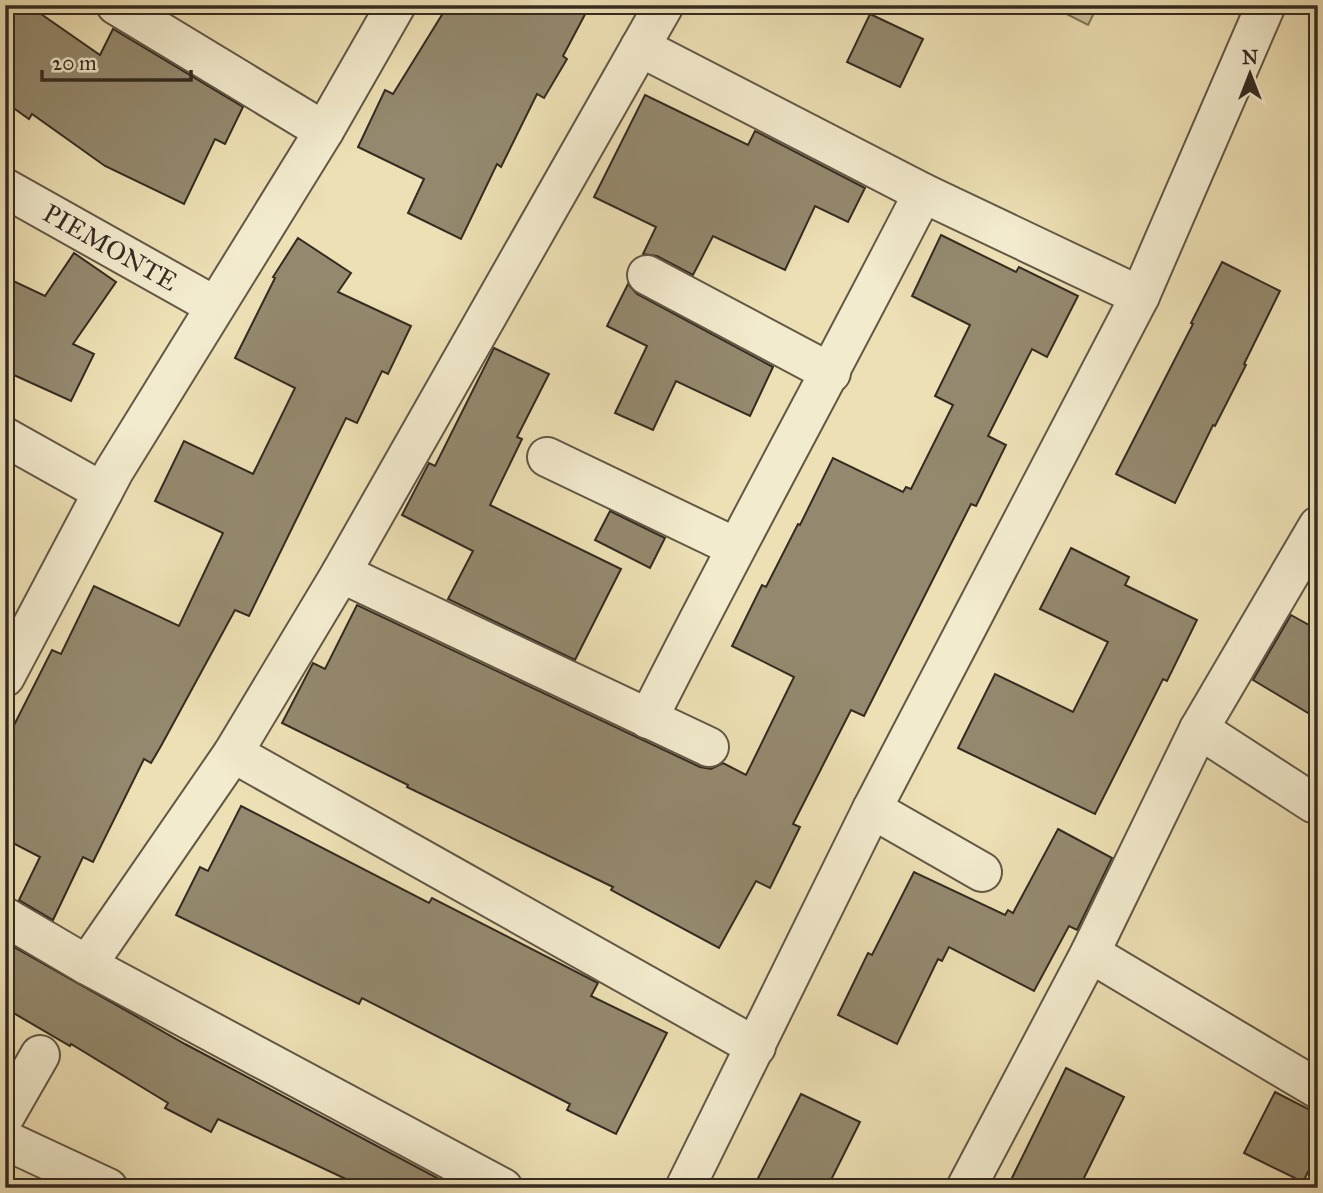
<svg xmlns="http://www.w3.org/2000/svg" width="1323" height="1193" font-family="'IM FELL Great Primer',serif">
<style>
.green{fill:#cec19b;stroke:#81765e;stroke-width:2}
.building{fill:#94896e;stroke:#342b22;stroke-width:2}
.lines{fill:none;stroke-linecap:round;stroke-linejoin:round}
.minor-casing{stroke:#625846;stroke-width:42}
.minor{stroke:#f3ebce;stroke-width:38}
.labels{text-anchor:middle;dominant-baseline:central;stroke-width:5;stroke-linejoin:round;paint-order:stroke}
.street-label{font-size:26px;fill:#342b22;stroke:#f3ebce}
</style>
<rect width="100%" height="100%" fill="#ede0b4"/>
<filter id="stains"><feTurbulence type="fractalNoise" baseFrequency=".00286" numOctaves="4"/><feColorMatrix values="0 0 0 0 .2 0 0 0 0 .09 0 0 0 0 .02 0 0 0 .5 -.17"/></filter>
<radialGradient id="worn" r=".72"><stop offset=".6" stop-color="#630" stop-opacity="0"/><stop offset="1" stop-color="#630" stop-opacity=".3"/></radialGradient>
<!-- green -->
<polygon class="green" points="1049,5 1098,5 1088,25"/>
<!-- building -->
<g class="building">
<polygon points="5,5 28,5 100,55 113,29 243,107 225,144 215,139 184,204 105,166 32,114 29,119 5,102"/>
<polygon points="448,5 590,5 563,56 567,59 544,98 537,94 501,167 497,164 461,239 408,213 424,179 358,147 385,90 393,94"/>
<polygon points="870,14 923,39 900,87 847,62"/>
<polygon points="645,95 748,145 755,131 865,188 848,222 815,206 785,270 713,236 693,275 657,256 643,254 656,227 594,197"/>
<polygon points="941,235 1016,272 1019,267 1078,296 1047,357 1032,349 988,436 1006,445 976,506 971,504 864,716 851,710 793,824 800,827 770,888 756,881 719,948 611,890 613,887 407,787 408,785 282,723 313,663 325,669 357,605 700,767 711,769 723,763 746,775 794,677 732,646 762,585 766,587 798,524 800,525 833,458 903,492 906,487 911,489 953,405 935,396 970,325 912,296"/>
<polygon points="298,238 351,273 338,292 411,326 388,374 382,371 357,423 346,418 249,616 235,610 161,746 151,763 144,759 93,862 83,857 53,920 19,900 40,857 5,839 5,743 52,650 61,654 94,586 179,626 223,533 155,501 184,441 253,474 295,388 235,358 275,278 273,277"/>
<polygon points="74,253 116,282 73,344 94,354 71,401 5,371 5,277 45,296"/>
<polygon points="1222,262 1280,291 1244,364 1246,365 1215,426 1213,425 1175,503 1116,474 1193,324 1191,323"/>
<polygon points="628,284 637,294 773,367 750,416 676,381 653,430 615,413 647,346 607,326"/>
<polygon points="494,348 549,374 517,437 522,439 490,505 621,569 575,660 448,599 473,551 402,515 429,463 435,466"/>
<polygon points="610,511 665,538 650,568 595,540"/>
<polygon points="1071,548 1129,577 1125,585 1197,620 1167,681 1163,679 1095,814 958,748 995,674 1073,712 1108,642 1040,609"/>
<polygon points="1291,615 1318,630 1318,719 1253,680"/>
<polygon points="241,806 429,903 432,898 598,983 591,996 667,1033 616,1134 567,1110 570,1104 362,998 359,1004 176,915 200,867 208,871"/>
<polygon points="1058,829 1112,858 1077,930 1069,926 1034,991 949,947 942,961 938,959 897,1044 838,1015 868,953 872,955 914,872 1005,915 1008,910 1013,913"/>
<polygon points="5,942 185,1044 456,1188 365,1188 218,1119 211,1132 165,1108 168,1103 71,1044 70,1046 10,1011 5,1021"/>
<polygon points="1066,1068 1124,1097 1079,1188 1007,1188"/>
<polygon points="1275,1092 1318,1114 1318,1152 1303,1182 1244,1153"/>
<polygon points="801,1094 860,1122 827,1188 753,1188"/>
</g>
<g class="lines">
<defs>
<g id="minor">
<polyline points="116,5 324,131"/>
<polyline points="640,47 923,193 1140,296"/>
<path id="s1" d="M5,188L215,306"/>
<polyline points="647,275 831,373"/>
<polyline points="5,437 103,492"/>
<polyline points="547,457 735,547"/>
<polyline points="341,573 709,747"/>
<polyline points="5,677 114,471 324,131 396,5"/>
<path d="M648,719C737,542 833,369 923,193"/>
<polyline points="1199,729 1313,803"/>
<polyline points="233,753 756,1047"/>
<polyline points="872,809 982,872"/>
<polyline points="5,917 87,965 503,1188"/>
<polyline points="1090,953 1318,1089"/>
<polyline points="87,965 233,753 341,573 664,5"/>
<polyline points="5,1116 40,1055"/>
<polyline points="5,1140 108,1188"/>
<polyline points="685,1188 872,809 1140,296 1266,5"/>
<polyline points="966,1188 1090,953 1199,729 1318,526"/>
</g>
</defs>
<!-- minor casing -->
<use href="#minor" class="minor-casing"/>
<!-- minor -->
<use href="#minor" class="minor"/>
</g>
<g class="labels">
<!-- street labels -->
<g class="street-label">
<text stroke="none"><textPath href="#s1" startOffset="121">PIEMONTE</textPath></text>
</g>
</g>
<!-- margin -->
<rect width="1323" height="1193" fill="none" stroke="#ede0b4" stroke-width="28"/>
<rect x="7" y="7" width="1309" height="1179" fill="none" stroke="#342b22" stroke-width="3.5"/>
<rect x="14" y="14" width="1295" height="1165" fill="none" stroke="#342b22" stroke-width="2"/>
<!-- north arrow -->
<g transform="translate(1250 74)" stroke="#f3ebce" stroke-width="5" paint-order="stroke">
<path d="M0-5L12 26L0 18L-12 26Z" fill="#342b22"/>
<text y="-10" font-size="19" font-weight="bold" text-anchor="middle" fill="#342b22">N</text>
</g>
<!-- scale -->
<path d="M42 70v10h149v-10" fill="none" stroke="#342b22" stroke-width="3.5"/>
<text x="52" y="70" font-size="21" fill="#342b22" stroke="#f3ebce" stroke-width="5" paint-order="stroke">20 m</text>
<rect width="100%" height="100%" filter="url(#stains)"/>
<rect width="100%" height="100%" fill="url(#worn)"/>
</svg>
